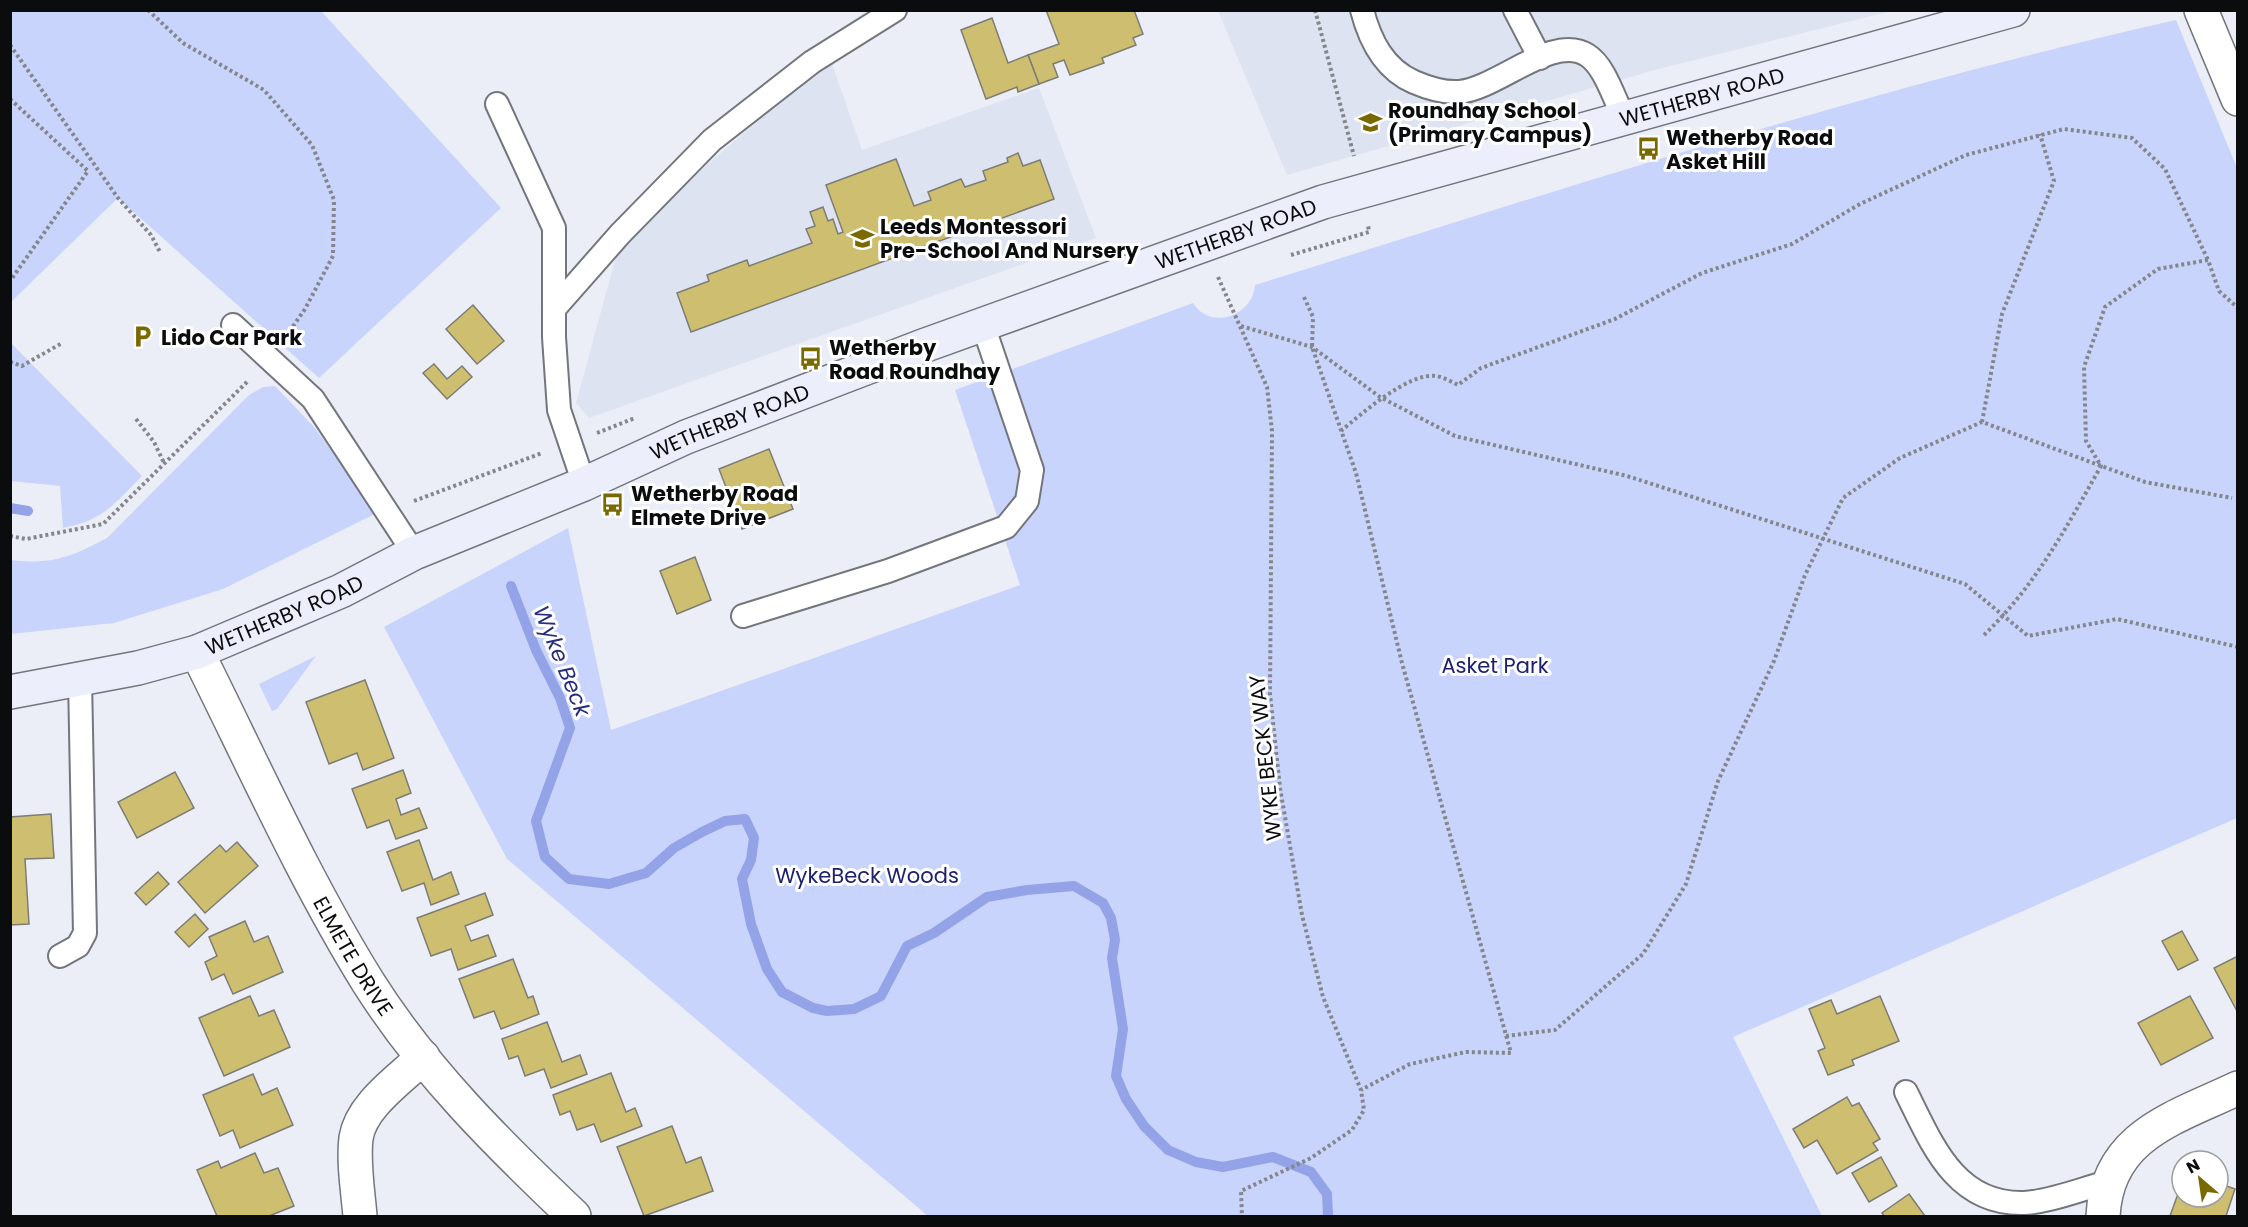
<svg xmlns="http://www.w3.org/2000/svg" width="2248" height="1227" font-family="Poppins,sans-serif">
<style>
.built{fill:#dee3f2}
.green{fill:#c9d4fd}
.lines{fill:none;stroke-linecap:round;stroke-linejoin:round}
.stream{stroke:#94a3e8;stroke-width:10}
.building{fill:#cebf70;stroke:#7d7c75;stroke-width:1.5}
.lane-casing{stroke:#74767d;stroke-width:26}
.street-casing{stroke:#74767d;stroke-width:36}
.secondary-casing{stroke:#74767d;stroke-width:36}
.path{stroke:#83868b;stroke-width:4;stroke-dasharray:3 3;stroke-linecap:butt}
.lane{stroke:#fff;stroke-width:22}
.street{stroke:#fff;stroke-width:33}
.secondary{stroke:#eceffb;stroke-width:33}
.labels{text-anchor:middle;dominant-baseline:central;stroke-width:6;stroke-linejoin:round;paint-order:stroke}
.street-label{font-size:21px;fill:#0b0c0e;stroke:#fff}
.poi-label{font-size:21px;font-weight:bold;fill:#0b0c0e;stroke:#fff;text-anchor:start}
.park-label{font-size:21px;fill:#1e216e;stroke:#fff}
.water-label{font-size:22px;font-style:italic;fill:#272d7b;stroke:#fff}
</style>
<rect width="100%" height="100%" fill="#ebeef6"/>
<!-- built -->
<g class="built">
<polygon points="1218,11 1891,11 1662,68 1287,175"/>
<polygon points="830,58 862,150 1039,88 1096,238 589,418 576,403 617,253 693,177"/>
</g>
<!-- green -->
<g class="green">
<polygon points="11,10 321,11 501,208 319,378 118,198 11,302"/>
<path d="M2176,20L2237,168V818L1733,1037L1822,1216H928L507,859L384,627L568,528L611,730L1020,585L955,390L1193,303C1210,331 1253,316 1255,285C1559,190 1865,90 2176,20Z"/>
<path d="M11,343L142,476C114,504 104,520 63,528L60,486L11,481Z"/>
<path d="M275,386L314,427L377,513L223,589L114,623L11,634L10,560C52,565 71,557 107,538L249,395L263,387Z"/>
<polygon points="316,656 277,709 272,711 259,684"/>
</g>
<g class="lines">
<!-- stream -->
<g class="stream">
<polyline points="10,508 28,511"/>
<polyline points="511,586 536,650 560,698 570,728 536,821 545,857 569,879 609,884 646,873 674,848 702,832 725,821 745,819 754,838 751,860 742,879 751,924 767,969 782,992 813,1008 827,1011 854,1009 881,996 907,946 934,933 987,897 1027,890 1074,886 1103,903 1111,918 1115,940 1112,958 1123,1029 1116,1076 1126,1099 1144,1126 1168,1150 1196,1162 1223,1167 1273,1157 1311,1172 1327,1194 1328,1216"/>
</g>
</g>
<!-- building -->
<g class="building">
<polygon points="1046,10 1134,10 1143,34 1133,38 1136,45 1102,58 1104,63 1070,75 1064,60 1053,64 1058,77 1039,84 1028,55 1059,44"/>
<polygon points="992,18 1008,63 1028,55 1039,84 1018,92 1017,87 986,99 961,30"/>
<polygon points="1018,153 1023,166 1040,160 1054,199 691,332 677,293 709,281 707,275 747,260 749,266 812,243 806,229 815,226 810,212 823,207 828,221 833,219 838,234 843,232 826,185 896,159 914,206 931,200 928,192 961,179 965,187 986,180 983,171 1008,162 1007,158"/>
<polygon points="473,305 504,341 477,364 446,329"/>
<polygon points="434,364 447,379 462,366 472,377 447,399 423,373"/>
<polygon points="769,449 793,509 742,529 719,469"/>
<polygon points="695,557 711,600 677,614 660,571"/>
<polygon points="365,680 394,758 363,770 357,753 329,764 306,702"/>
<polygon points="403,770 411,793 396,799 401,815 419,808 427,828 396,839 389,820 367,828 352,789"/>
<polygon points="175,772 194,808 137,838 118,802"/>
<polygon points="51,814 54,858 25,859 29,924 10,925 10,817"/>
<polygon points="419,840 433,880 451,872 459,894 431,905 424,883 402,891 387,852"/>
<polygon points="237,842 258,866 205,913 178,882 220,845 226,852"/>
<polygon points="158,872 169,884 146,905 135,893"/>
<polygon points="485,893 493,915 465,926 471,941 488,935 496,956 458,970 451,949 431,956 417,918"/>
<polygon points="195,914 208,929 189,947 175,932"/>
<polygon points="245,921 254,942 268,936 283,972 233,994 224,974 212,980 205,962 217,956 209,937"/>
<polygon points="2182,931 2198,960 2178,970 2162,941"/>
<polygon points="2238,956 2238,1013 2214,968"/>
<polygon points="513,959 528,998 533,996 539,1014 501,1029 494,1011 474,1018 459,979"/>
<polygon points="250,996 259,1016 274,1010 290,1047 224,1076 199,1018"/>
<polygon points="1880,996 1899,1041 1852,1060 1854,1065 1828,1075 1818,1051 1825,1048 1809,1009 1831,1000 1837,1014"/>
<polygon points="2190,996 2213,1038 2161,1065 2138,1023"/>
<polygon points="547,1022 562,1062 580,1055 587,1074 551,1088 544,1069 525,1076 518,1056 509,1059 502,1039"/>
<polygon points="611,1073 626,1112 635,1108 642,1126 601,1142 594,1124 577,1130 570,1111 560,1115 553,1095"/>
<polygon points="253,1074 262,1095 277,1088 293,1125 240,1148 233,1130 220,1136 203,1095"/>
<polygon points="1847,1097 1852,1106 1859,1103 1880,1139 1873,1143 1878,1150 1837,1174 1817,1140 1804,1148 1793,1129"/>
<polygon points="672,1126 686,1163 701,1157 713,1191 644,1216 617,1147"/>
<polygon points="255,1153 264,1173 278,1168 294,1206 269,1216 217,1216 197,1170 218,1161 221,1168"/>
<polygon points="1881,1157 1897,1186 1869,1202 1852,1173"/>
<polygon points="2218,1183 2235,1189 2226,1216 2170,1216 2179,1191 2182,1192 2182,1197 2218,1197"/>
<polygon points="1909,1194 1925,1216 1884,1216 1882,1213"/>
</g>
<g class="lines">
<defs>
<g id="lane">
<path d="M1362,10C1370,41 1384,69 1414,82C1428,88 1443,93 1459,92C1497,89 1553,33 1587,55C1605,66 1614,99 1624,118"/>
<polyline points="1515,10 1540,58"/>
<polyline points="497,104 554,228 554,337 559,410 584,484"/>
<polyline points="554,309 620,234 712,140 812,62 895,10"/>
<polyline points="233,325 313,399 414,553"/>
<polyline points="743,616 888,571 1006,527 1027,501 1032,470 983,325"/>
<polyline points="60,956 78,946 85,933 80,679"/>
<path d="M1906,1092C1932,1144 1955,1205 2024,1203C2050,1202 2084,1188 2109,1182"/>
</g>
<g id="street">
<polyline points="2201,10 2238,99"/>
<path id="s1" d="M197,652C252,762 303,877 368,982C424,1071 499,1145 574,1216"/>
<path d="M360,1216C358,1192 353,1162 356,1138C361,1105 401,1079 423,1057"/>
<path d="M2103,1216C2107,1135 2175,1118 2238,1088"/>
</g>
<g id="secondary">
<path id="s2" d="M10,692L138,668L197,652L341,591L414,553L584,484L686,437L923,346L1323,202L2013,10"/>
</g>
</defs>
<!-- lane casing -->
<use href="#lane" class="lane-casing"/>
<!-- street casing -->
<use href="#street" class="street-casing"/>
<!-- secondary casing -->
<use href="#secondary" class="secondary-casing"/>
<!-- path -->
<g class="path">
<polyline points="148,10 183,43 264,90 312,145 334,200 333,256 305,309 287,335"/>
<polyline points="1315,10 1354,156"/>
<polyline points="10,45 118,198 151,235 160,252"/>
<polyline points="10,99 88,171 10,281"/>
<polyline points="1291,255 1369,232 1368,225"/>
<polyline points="1218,277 1267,387 1272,431 1270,694 1280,788 1302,915 1323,997 1361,1090 1364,1110 1352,1130 1311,1158 1241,1191 1242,1216"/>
<polyline points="1304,297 1313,317 1312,347 1356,473 1402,663 1511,1053 1466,1052 1410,1064 1361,1090"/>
<polyline points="1241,326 1312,347 1380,397 1455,436 1627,476 1965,584 2028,636 2117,619 2238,647"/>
<polyline points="10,362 22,366 62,343"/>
<polyline points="136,419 154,442 164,463"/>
<polyline points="1982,422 2002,314 2054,181 2040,134"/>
<path d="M1341,431C1361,414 1409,372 1436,376C1443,377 1452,382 1458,385L1481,368L1615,319L1702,273L1792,244L1860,204L1966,155L2064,129L2132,138L2165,169L2208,260"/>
<polyline points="597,433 635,418"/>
<polyline points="414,501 542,453"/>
<polyline points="10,536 26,539 103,524 249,380"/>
<path d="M1984,635C2036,585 2066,528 2101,466L2086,441L2084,367L2105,307L2158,269L2208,260L2219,291L2238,308"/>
<polyline points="1506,1036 1555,1030 1643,954 1686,884 1718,781 1774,661 1805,575 1843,498 1900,458 1982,422 2145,482 2232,498"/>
</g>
<!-- lane -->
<use href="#lane" class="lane"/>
<!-- street -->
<use href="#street" class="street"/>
<!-- secondary -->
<use href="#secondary" class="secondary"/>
</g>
<!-- icons -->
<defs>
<symbol id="school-bare" viewBox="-9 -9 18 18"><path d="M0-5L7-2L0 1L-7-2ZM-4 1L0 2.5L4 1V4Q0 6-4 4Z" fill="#796900" stroke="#fff" stroke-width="2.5" paint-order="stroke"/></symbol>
<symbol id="bus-bare" viewBox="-9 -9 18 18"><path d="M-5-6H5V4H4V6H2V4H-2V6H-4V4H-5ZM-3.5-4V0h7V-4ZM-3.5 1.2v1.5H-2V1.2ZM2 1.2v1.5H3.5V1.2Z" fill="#796900" stroke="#fff" stroke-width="2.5" paint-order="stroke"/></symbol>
<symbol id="parking-bare" viewBox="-9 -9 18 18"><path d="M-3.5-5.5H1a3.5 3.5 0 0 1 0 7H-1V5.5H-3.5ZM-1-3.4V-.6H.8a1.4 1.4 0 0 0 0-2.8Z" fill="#796900" stroke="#fff" stroke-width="2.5" paint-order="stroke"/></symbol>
</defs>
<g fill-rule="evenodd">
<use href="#school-bare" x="1354" y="106" width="33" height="33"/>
<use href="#bus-bare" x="1632" y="132" width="33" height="33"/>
<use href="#school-bare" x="846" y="222" width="33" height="33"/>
<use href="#parking-bare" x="126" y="320" width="33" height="33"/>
<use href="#bus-bare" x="794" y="342" width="33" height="33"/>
<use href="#bus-bare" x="596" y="488" width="33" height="33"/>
</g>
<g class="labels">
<!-- street labels -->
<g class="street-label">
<text stroke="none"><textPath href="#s2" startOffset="1798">WETHERBY ROAD</textPath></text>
<text stroke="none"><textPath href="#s2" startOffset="1312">WETHERBY ROAD</textPath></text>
<text stroke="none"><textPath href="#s2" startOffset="772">WETHERBY ROAD</textPath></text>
<text stroke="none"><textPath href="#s2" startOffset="286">WETHERBY ROAD</textPath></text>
<text transform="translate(1265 758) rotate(-96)">WYKE BECK WAY</text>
<text stroke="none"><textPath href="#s1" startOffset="342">ELMETE DRIVE</textPath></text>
</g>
<!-- poi labels -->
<g class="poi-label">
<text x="1388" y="110">Roundhay School<tspan x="1388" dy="24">(Primary Campus)</tspan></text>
<text x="1666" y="137">Wetherby Road<tspan x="1666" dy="24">Asket Hill</tspan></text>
<text x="880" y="226">Leeds Montessori<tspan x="880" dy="24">Pre-School And Nursery</tspan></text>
<text x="161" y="337">Lido Car Park</text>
<text x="829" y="347">Wetherby<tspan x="829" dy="24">Road Roundhay</tspan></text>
<text x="631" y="493">Wetherby Road<tspan x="631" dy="24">Elmete Drive</tspan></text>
</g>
<!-- park labels -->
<g class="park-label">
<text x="1495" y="665">Asket Park</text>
<text x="867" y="875">WykeBeck Woods</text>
</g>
<!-- water labels -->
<g class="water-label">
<text transform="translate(562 661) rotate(68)">Wyke Beck</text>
</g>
</g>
<!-- border -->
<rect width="2248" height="1227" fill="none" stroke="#0b0c0e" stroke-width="24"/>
<!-- north arrow -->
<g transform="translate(2200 1179) rotate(331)"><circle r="28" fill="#ffffff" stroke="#9d9e9f" stroke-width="1.5"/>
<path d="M0-4.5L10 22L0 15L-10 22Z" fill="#796900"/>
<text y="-9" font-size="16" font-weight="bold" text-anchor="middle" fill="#0b0c0e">N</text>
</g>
</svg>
